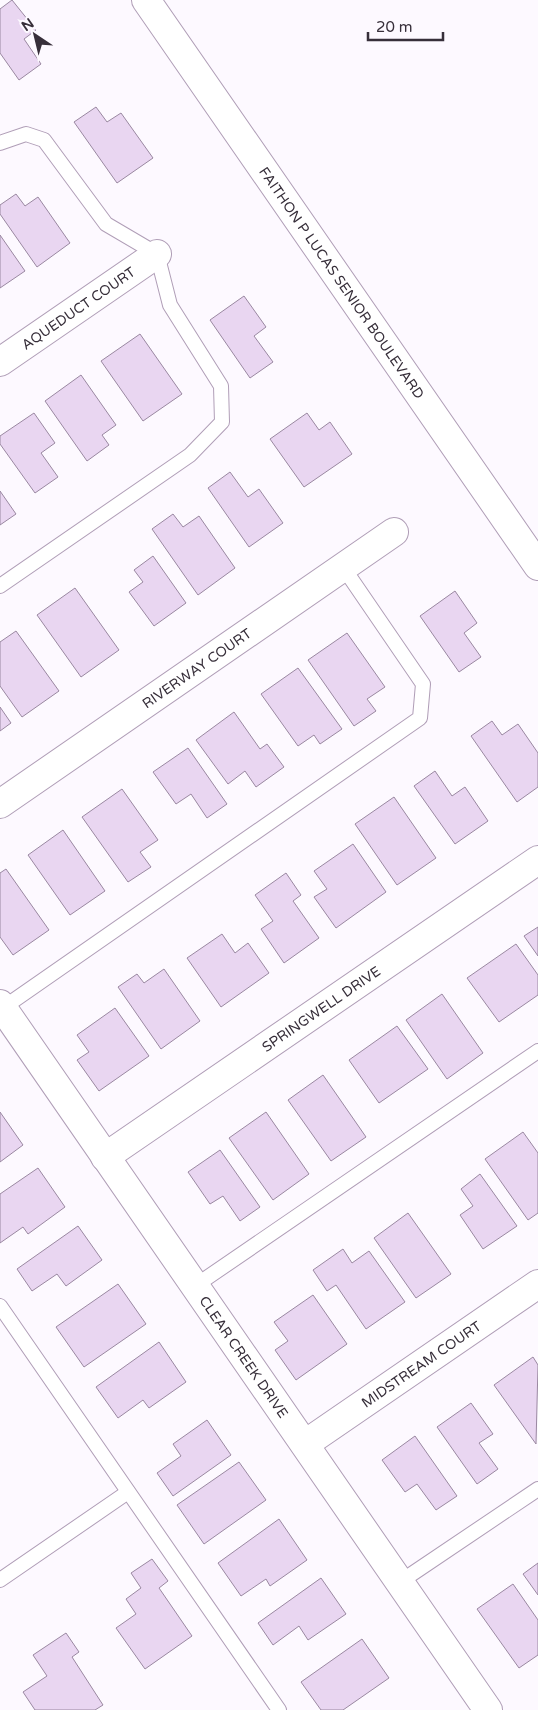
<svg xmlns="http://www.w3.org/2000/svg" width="538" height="1710" font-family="'Varela Round',sans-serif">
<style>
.building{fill:#e9d6f1;stroke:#9a88a1}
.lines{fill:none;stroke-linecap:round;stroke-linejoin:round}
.service-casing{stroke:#b09eb7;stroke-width:16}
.minor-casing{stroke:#b09eb7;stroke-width:30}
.tertiary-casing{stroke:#b09eb7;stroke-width:30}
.service{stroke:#fff;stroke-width:14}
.minor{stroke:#fff;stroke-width:28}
.tertiary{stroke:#fff;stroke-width:28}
.labels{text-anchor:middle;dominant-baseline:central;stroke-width:4;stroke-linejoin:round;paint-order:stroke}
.street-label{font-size:14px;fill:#372f3a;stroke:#fdf9ff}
</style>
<rect width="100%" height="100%" fill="#fdf9ff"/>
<!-- building -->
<g class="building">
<polygon points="12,0 36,30 24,39 41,64 19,80 0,53 0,9"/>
<polygon points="96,107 107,122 121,113 153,158 117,183 74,122"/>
<polygon points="16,194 25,206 38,197 70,243 37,267 0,214 0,205"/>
<polygon points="0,235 25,271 0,288"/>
<polygon points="244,296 266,327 254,336 273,362 250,378 210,320"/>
<polygon points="140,334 182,394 143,421 101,361"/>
<polygon points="81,375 116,425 102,435 109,445 87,461 45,401"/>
<polygon points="34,413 55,443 41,453 58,477 35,493 0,444 0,436"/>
<polygon points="307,413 319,430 330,422 352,454 304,487 270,439"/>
<polygon points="230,472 248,497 259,489 283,523 249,547 208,488"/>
<polygon points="0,491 16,514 0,525"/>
<polygon points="173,514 183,527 199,516 235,568 198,595 152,529"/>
<polygon points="153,556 186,603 154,626 129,592 143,582 134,570"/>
<polygon points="75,588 119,650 81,677 37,615"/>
<polygon points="455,591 477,623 464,633 481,657 459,672 420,616"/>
<polygon points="16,631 59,691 22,717 0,686 0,642"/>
<polygon points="347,633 385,687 367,699 376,711 354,726 308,660"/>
<polygon points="298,668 342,729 320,744 314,735 298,746 261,694"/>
<polygon points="0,707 11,723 0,731"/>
<polygon points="234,712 260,749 267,744 284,767 256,787 245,771 228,784 196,740"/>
<polygon points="492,721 502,735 518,724 538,753 538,787 517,802 471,736"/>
<polygon points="188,748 227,804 207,818 191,794 176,804 153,772"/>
<polygon points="435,771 452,796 465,787 488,821 455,844 414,786"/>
<polygon points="122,789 158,840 140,852 151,867 128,882 82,817"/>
<polygon points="394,797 436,858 397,885 355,824"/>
<polygon points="63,830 105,891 70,915 28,855"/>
<polygon points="353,844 386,892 336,928 314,897 327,889 314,871"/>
<polygon points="6,869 49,930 13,955 0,937 0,873"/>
<polygon points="286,873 301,895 293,901 319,938 284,963 261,929 273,921 255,895"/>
<polygon points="538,927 538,956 524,936"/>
<polygon points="222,934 235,953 248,943 269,973 221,1007 187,958"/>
<polygon points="516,944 538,975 538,995 499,1022 467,978"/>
<polygon points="164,969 200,1021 161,1049 118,987 137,974 144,983"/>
<polygon points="442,994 483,1053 447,1079 406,1020"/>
<polygon points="115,1008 149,1056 99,1091 77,1060 89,1052 77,1035"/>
<polygon points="397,1026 428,1069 379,1103 349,1060"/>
<polygon points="323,1075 366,1137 331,1161 288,1100"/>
<polygon points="0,1112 23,1145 0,1162"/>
<polygon points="266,1112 309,1174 273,1200 229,1138"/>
<polygon points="523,1132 538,1153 538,1213 528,1220 485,1159"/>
<polygon points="220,1150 260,1207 240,1221 223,1196 210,1204 188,1172"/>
<polygon points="38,1168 65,1207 28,1234 23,1227 0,1243 0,1194"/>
<polygon points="480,1174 517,1226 483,1249 460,1215 473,1206 461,1189"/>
<polygon points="408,1213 451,1274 416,1298 374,1238"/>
<polygon points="78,1226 102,1260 66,1286 57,1274 32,1291 17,1269"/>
<polygon points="343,1249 352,1263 369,1251 405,1302 366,1329 336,1285 327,1291 313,1270"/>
<polygon points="118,1284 146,1324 84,1367 56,1327"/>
<polygon points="313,1295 347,1344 296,1380 275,1350 288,1341 274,1322"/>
<polygon points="159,1342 186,1382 149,1408 143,1400 118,1418 96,1387"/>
<polygon points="533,1357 538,1365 536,1444 494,1385"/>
<polygon points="471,1403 493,1434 479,1443 498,1469 477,1484 437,1427"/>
<polygon points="207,1420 231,1455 173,1496 157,1473 181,1456 173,1444"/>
<polygon points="415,1436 457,1496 436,1510 417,1484 405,1492 382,1460"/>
<polygon points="239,1462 266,1500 204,1544 177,1505"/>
<polygon points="279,1519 307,1560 270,1586 266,1579 241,1596 218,1563"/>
<polygon points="152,1559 168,1581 159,1588 192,1636 145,1669 116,1628 136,1614 126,1599 141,1588 131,1573"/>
<polygon points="538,1563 538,1595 523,1574"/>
<polygon points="321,1578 346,1614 308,1640 299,1626 273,1645 258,1623"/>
<polygon points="513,1584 538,1620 538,1655 519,1668 477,1609"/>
<polygon points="66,1633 79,1652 72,1657 103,1705 95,1710 35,1710 23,1692 47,1676 33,1655"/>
<polygon points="362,1639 389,1678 343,1710 321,1710 301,1682"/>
</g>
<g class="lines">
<defs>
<g id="service">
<polyline points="0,143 26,134 44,140 106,224 157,254 170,305 221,386 222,422 190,455 0,586"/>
<polyline points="3,1008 420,718 423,684 343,567"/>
<polyline points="195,1286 538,1051"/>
<polyline points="0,1306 279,1710"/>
<polyline points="0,1580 128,1492"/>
<polyline points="400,1582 538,1489"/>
</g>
<g id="minor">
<path id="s1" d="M0,362L157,254"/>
<path id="s2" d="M0,804L394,532"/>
<path id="s3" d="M0,1004L488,1710"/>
<path id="s4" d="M105,1157L538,860"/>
<path id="s5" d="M305,1444L538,1284"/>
</g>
<g id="tertiary">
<path id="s6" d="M146,0L538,566"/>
</g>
</defs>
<!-- service casing -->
<use href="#service" class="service-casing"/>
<!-- minor casing -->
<use href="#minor" class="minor-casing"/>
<!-- tertiary casing -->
<use href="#tertiary" class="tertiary-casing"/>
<!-- service -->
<use href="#service" class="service"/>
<!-- minor -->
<use href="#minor" class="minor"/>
<!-- tertiary -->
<use href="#tertiary" class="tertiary"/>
</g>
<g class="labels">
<!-- street labels -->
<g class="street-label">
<text stroke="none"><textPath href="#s6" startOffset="344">FAITHON P LUCAS SENIOR BOULEVARD</textPath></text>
<text stroke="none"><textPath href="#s1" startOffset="95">AQUEDUCT COURT</textPath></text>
<text stroke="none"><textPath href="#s2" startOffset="239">RIVERWAY COURT</textPath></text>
<text stroke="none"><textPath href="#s4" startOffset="262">SPRINGWELL DRIVE</textPath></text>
<text stroke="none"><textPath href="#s3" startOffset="429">CLEAR CREEK DRIVE</textPath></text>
<text stroke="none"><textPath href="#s5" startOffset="141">MIDSTREAM COURT</textPath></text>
</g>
</g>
<!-- north arrow -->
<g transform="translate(35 35) rotate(325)" stroke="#fdf9ff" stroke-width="4" paint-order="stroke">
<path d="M0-4L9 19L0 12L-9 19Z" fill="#372f3a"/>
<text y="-8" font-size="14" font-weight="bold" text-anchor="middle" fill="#372f3a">N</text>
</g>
<!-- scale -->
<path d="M368 32v8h75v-8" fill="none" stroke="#372f3a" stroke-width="2.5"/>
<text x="376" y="32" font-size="15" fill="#372f3a" stroke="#fdf9ff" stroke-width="4" paint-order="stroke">20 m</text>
</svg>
